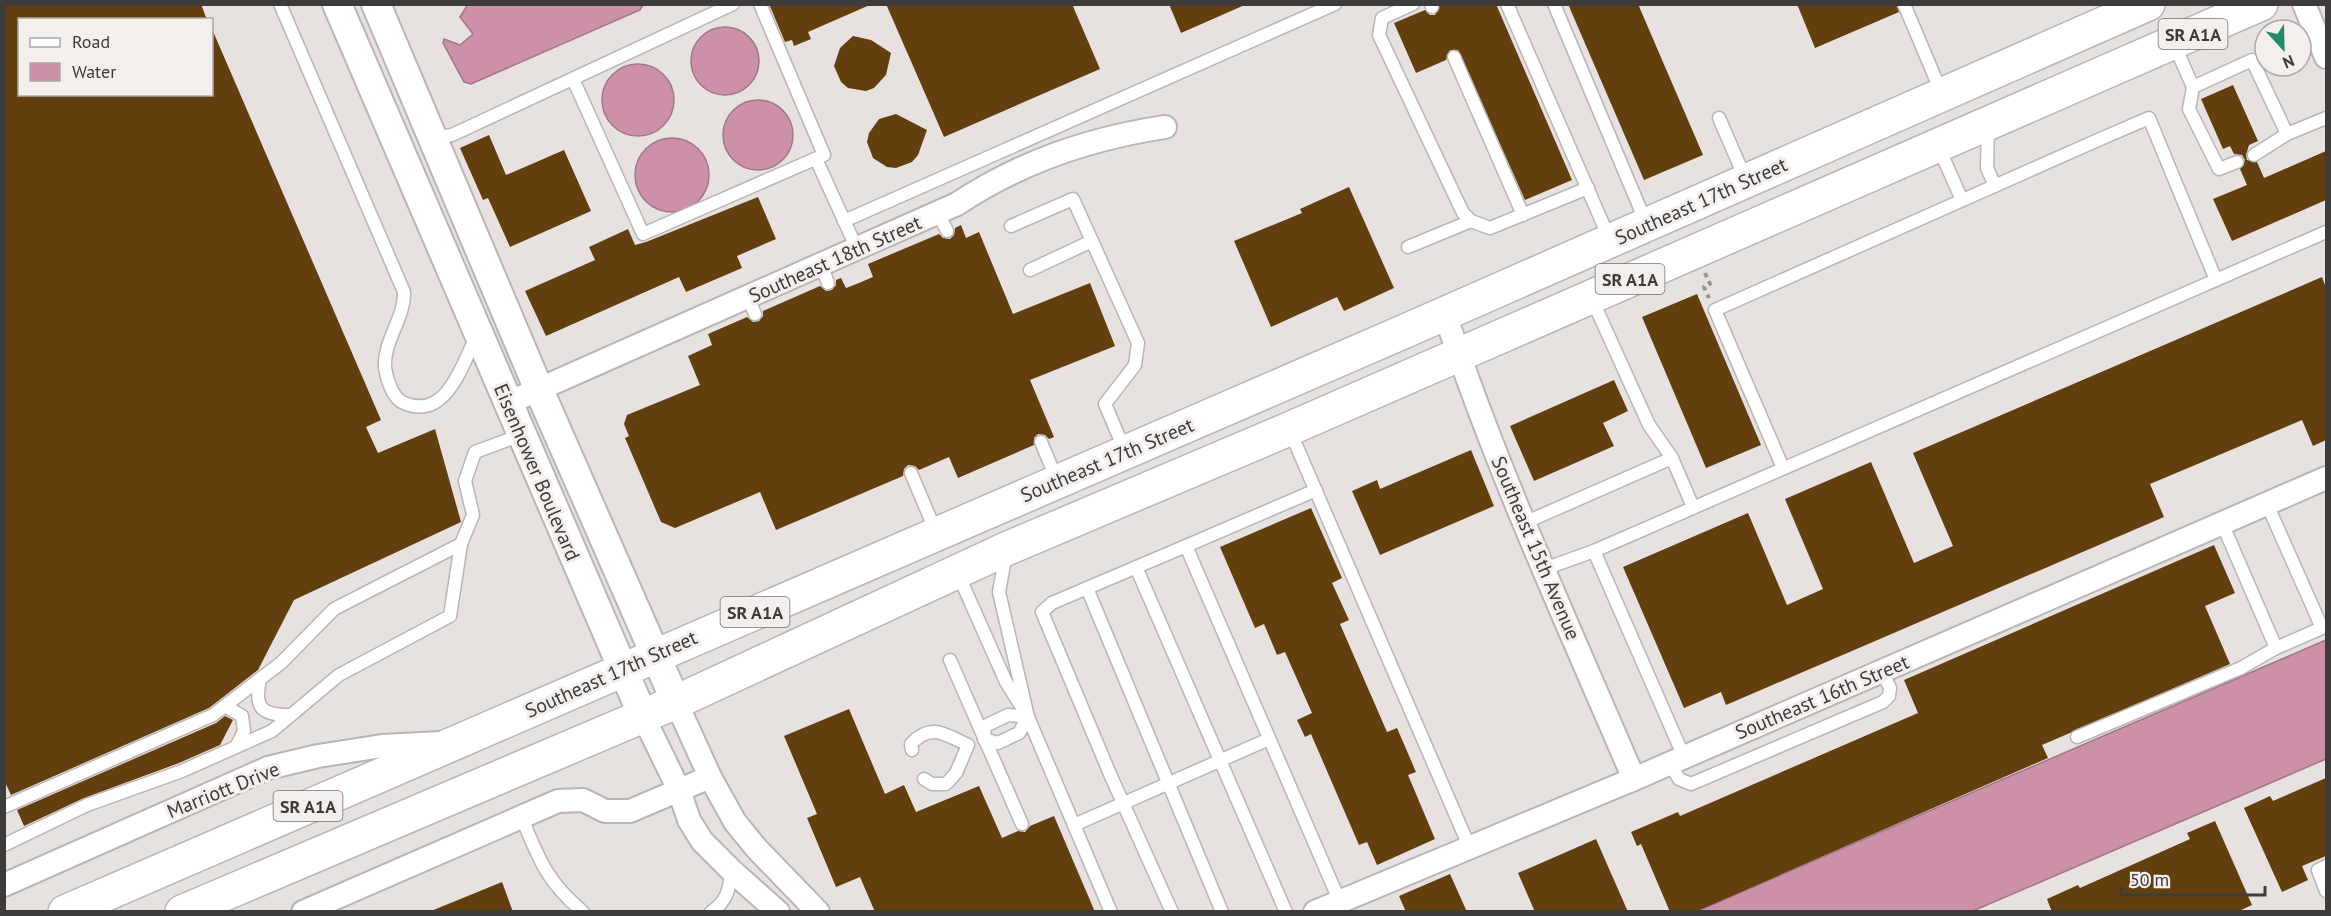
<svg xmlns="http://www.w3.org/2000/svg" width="2331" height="916" font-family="'PT Sans',sans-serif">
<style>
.water{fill:#cc90a8;stroke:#a17787;stroke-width:1.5}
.building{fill:#633e0f}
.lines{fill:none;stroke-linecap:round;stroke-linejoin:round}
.service-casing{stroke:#bab5b4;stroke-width:15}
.minor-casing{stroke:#bab5b4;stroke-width:26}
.tertiary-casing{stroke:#bab5b4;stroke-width:32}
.primary-casing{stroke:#bab5b4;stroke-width:36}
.path{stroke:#989593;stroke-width:4;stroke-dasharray:4.5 4.5;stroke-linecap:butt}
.service{stroke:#fff;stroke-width:12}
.minor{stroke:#fff;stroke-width:22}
.tertiary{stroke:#fff;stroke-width:28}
.primary{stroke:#fff;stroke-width:33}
.labels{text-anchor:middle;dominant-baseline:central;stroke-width:6;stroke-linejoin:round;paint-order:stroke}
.shield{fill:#f4efed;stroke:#757270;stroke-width:1.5}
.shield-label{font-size:18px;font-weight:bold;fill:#3e3c3b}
.street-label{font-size:20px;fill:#3e3c3b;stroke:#f4efed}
</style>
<rect width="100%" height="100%" fill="#e7e2e0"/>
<!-- water -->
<g class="water">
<polygon points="468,4 643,4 643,5 640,10 471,84 464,82 443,43 444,39 460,45 473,34 460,17"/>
<circle cx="725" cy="61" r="34"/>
<circle cx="638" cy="100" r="36"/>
<circle cx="758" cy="135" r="35"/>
<circle cx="672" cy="175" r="37"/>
<polygon points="2326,640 2326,759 1973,911 1695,912"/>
</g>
<!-- building -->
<g class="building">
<polygon points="4,4 201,4 207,20 20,20 20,94 212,94 212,29 381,420 366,427 378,453 435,429 461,522 294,600 258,670 209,708 11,795 4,780"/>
<polygon points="769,4 872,4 808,32 811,39 794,46 792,40 785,42"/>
<polygon points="886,4 1072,4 1100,69 944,137"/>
<polygon points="1169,4 1247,4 1181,33"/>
<polygon points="1440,4 1496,4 1572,180 1525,200 1458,50 1450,50 1446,60 1416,73 1394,23 1425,10 1430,15 1435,15"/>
<polygon points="1568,4 1638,4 1703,155 1644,180"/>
<polygon points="1797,4 1896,4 1899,12 1815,48"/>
<polygon points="853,36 871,40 891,53 886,75 874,88 866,91 848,88 841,82 834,66 840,48"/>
<polygon points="2233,85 2258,141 2249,145 2246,155 2247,160 2257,162 2264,178 2326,151 2326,200 2232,241 2213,199 2247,185 2240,169 2245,160 2242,155 2234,154 2230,146 2223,149 2201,99"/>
<polygon points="896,114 927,130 918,155 912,162 896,168 887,167 873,158 867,142 869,133 879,119"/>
<polygon points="489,135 506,175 564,150 591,211 510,247 488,198 483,200 460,148"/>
<polygon points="1349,187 1394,288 1344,311 1337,297 1271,327 1234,241 1302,213 1300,209"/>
<polygon points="758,197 776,239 737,256 742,268 686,292 679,277 546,336 525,291 595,260 589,247 628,229 635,245 646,242"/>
<polygon points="961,225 966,238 979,232 1013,314 1090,283 1115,346 1030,380 1054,437 1049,439 1045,435 1038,434 1034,438 1034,445 958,478 949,457 919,470 915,466 908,465 904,469 903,476 776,530 760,492 675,528 661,522 625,438 629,436 624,424 627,415 700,385 688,356 712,345 708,334 747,317 753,322 759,321 763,316 763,311 820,286 826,291 832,290 836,285 836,280 841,278 846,288 859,283 873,277 868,264 939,234 943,238 950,239 954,235 955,228"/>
<polygon points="2322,277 2326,288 2326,440 2313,446 2302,420 2150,484 2164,517 1726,705 1721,692 1684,708 1623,567 1748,513 1787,605 1823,589 1785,499 1871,462 1914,563 1953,546 1913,453"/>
<polygon points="1697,294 1761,445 1706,468 1642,317"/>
<polygon points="1614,380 1628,411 1603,423 1614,446 1534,481 1510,426"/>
<polygon points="1471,450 1494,506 1380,555 1352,491 1377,480 1380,489"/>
<polygon points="1311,508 1342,578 1332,583 1349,620 1340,624 1387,732 1397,728 1416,772 1408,775 1435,839 1377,865 1367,842 1359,845 1311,734 1305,737 1297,720 1312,713 1285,652 1277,655 1264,624 1255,628 1220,547"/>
<polygon points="2214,545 2235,593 2205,606 2230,664 2042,745 2048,758 1695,912 1670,912 1641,844 1637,846 1631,832 1678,812 1680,816 1918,713 1904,680"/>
<polygon points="849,709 885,794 904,785 916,812 979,786 1002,838 1018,831 1025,832 1030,826 1054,816 1095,912 875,912 860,877 836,887 807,818 817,814 784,736"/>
<polygon points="225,716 233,720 220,745 179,763 84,798 24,826 17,810 216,723"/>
<polygon points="2326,778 2326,856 2302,866 2308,880 2282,892 2244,808 2270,796 2273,801"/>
<polygon points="2215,821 2252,905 2237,912 2052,912 2047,899 2078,885 2080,888 2190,839 2187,833"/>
<polygon points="1596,839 1628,912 1535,912 1518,873"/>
<polygon points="1450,874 1467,912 1406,912 1399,896"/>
<polygon points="502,882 513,912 431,912 431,911"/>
</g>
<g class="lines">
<defs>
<g id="service">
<path d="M280,4L404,292C405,318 383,341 385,368C387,380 393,399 404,403C446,421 462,365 476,337"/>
<polyline points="1413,4 1382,18 1379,35 1463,213 1471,221 1490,228 1588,188"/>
<polyline points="1431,4 1432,7"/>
<polyline points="1507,4 1610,240"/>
<polyline points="1554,4 1647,225"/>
<polyline points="1904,4 1942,94"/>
<polyline points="2174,44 2193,87 2252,60 2287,134 2326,118"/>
<polyline points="1454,57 1523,215"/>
<polyline points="573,79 643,234 824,155 760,4"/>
<polyline points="2193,87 2189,109 2219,169 2237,162"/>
<polyline points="1719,118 1746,180"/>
<polyline points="1988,126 1987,168 1995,186"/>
<polyline points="433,138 452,135 733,4"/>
<polyline points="1938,146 1962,200"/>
<polyline points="2254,155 2287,134"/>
<polyline points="816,159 857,249"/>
<polyline points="938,213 947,231"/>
<polyline points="844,221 1335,4"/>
<polyline points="1011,226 1073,199 1092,241"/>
<polyline points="1408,247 1471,221"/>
<polyline points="821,265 828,283"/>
<polyline points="1030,270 1092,241 1138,343 1135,365 1105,404 1125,451"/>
<polyline points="748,297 755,314"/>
<polyline points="1591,297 1649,425 1672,458 1693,507"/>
<polyline points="1290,431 1469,846"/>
<polyline points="1041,442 1057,480"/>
<polyline points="1783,468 1715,310 2098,140 2149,118 2216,280"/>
<polyline points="911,473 936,532"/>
<polyline points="1316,490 1186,546 1340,902"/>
<polyline points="2267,504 2322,628 2276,648"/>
<polyline points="1524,523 1672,458"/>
<polyline points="1594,551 1684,757"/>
<polyline points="1006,553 999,592 1028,717 1019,733 998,743 984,739 985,726 1008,715 1028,717"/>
<polyline points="1136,567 1286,912"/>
<polyline points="1544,569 1594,551 2326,232"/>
<polyline points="958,574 1006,682 1028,717 1111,912"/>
<polyline points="1087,588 1222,912"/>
<polyline points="950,660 1022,824"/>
<path d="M260,679C254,708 261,715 290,715"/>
<polyline points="225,706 242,716 244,731 236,747"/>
<polyline points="2077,737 2241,668 2276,648 2222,523"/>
<path d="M912,750L911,744C931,722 946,735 968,745L956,773L946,784H932L924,779"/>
<polyline points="1670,763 1679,779 1691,784 1883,702 1889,696 1890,688 1882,671"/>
<polyline points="4,807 213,715 281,663 334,609 461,544"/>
<path d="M521,816C539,859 546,881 583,912"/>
<polyline points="1074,825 1269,739"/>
<polyline points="4,845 87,805 182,771 272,731 339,675 450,616 461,544 473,515 465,481 475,452 521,435"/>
<polyline points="2326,866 2318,870 2326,891"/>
<path d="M711,912C727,902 729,889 732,871"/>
<polyline points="1172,912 1110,774 1042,612 1052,603 1186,546"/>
</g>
<g id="minor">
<polyline points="2304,4 2326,57"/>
<path d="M1445,314C1498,473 1568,625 1634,779"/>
<path d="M508,403L957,204C1020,162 1091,138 1165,127"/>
<polyline points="676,702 710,777 735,822 757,849 818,912"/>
<polyline points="643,716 679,790 689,820 702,841 732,871 778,912"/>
<polyline points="4,885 268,768 318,756 382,746 441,743"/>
<polyline points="303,912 558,801 583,800 605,811 630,811 710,777"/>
<polyline points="1315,912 1634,779 2326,478"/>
</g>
<g id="tertiary">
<polyline points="337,4 643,716"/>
<polyline points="376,4 539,390 676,702"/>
</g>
<g id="primary">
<polyline points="65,912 1403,332 2148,4"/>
<polyline points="182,912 676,702 1006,549 1289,429 2261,4"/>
</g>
</defs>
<!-- service casing -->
<use href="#service" class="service-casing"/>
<!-- minor casing -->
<use href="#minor" class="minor-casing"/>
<!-- tertiary casing -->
<use href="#tertiary" class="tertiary-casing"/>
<!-- primary casing -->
<use href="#primary" class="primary-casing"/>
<!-- path -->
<polyline class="path" points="1705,273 1710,284 1704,287 1709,298"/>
<!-- service -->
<use href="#service" class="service"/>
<!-- minor -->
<use href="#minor" class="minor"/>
<!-- tertiary -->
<use href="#tertiary" class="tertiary"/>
<!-- primary -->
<use href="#primary" class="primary"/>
</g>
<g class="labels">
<!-- shield labels -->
<g class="shield">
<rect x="2158.5" y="19" width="69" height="30" rx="4.5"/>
<rect x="1595.5" y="264" width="69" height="30" rx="4.5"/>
<rect x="720.5" y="597" width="69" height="30" rx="4.5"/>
<rect x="273.5" y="791" width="69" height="30" rx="4.5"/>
</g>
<g class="shield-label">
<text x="2193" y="34">SR A1A</text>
<text x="1630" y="279">SR A1A</text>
<text x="755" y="612">SR A1A</text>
<text x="308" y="806">SR A1A</text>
</g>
<!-- street labels -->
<g class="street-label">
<text transform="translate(1701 201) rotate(-24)">Southeast 17th Street</text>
<text transform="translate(835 259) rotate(-24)">Southeast 18th Street</text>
<text transform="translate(1107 460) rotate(-23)">Southeast 17th Street</text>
<text transform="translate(537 472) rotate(67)">Eisenhower Boulevard</text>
<text transform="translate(1536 548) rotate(67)">Southeast 15th Avenue</text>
<text transform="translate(611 674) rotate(-24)">Southeast 17th Street</text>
<text transform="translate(1822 697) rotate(-23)">Southeast 16th Street</text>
<text transform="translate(223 790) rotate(-22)">Marriott Drive</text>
</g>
</g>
<!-- border -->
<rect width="2331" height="916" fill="none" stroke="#3e3c3b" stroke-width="12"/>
<!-- legend -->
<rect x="18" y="18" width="195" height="78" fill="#f4efed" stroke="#aba7a6" stroke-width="1.5"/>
<rect x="30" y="38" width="30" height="9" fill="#ffffff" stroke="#aba7a6" stroke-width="1.5"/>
<text x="72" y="48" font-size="18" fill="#3e3c3b">Road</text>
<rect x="30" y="63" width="30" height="18" fill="#cc90a8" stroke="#aba7a6" stroke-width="1.5"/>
<text x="72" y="78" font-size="18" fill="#3e3c3b">Water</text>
<!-- north arrow -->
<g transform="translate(2283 48) rotate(158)"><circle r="28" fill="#f4efed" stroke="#aba7a6" stroke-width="1.5"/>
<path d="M0-4.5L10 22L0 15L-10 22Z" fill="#248b68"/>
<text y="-9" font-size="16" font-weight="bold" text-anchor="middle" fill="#3e3c3b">N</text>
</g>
<!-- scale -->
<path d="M2121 886v9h144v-9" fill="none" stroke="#3e3c3b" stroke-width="3"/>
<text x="2130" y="886" font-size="18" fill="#3e3c3b" stroke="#f4efed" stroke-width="4.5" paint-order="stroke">50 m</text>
</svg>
